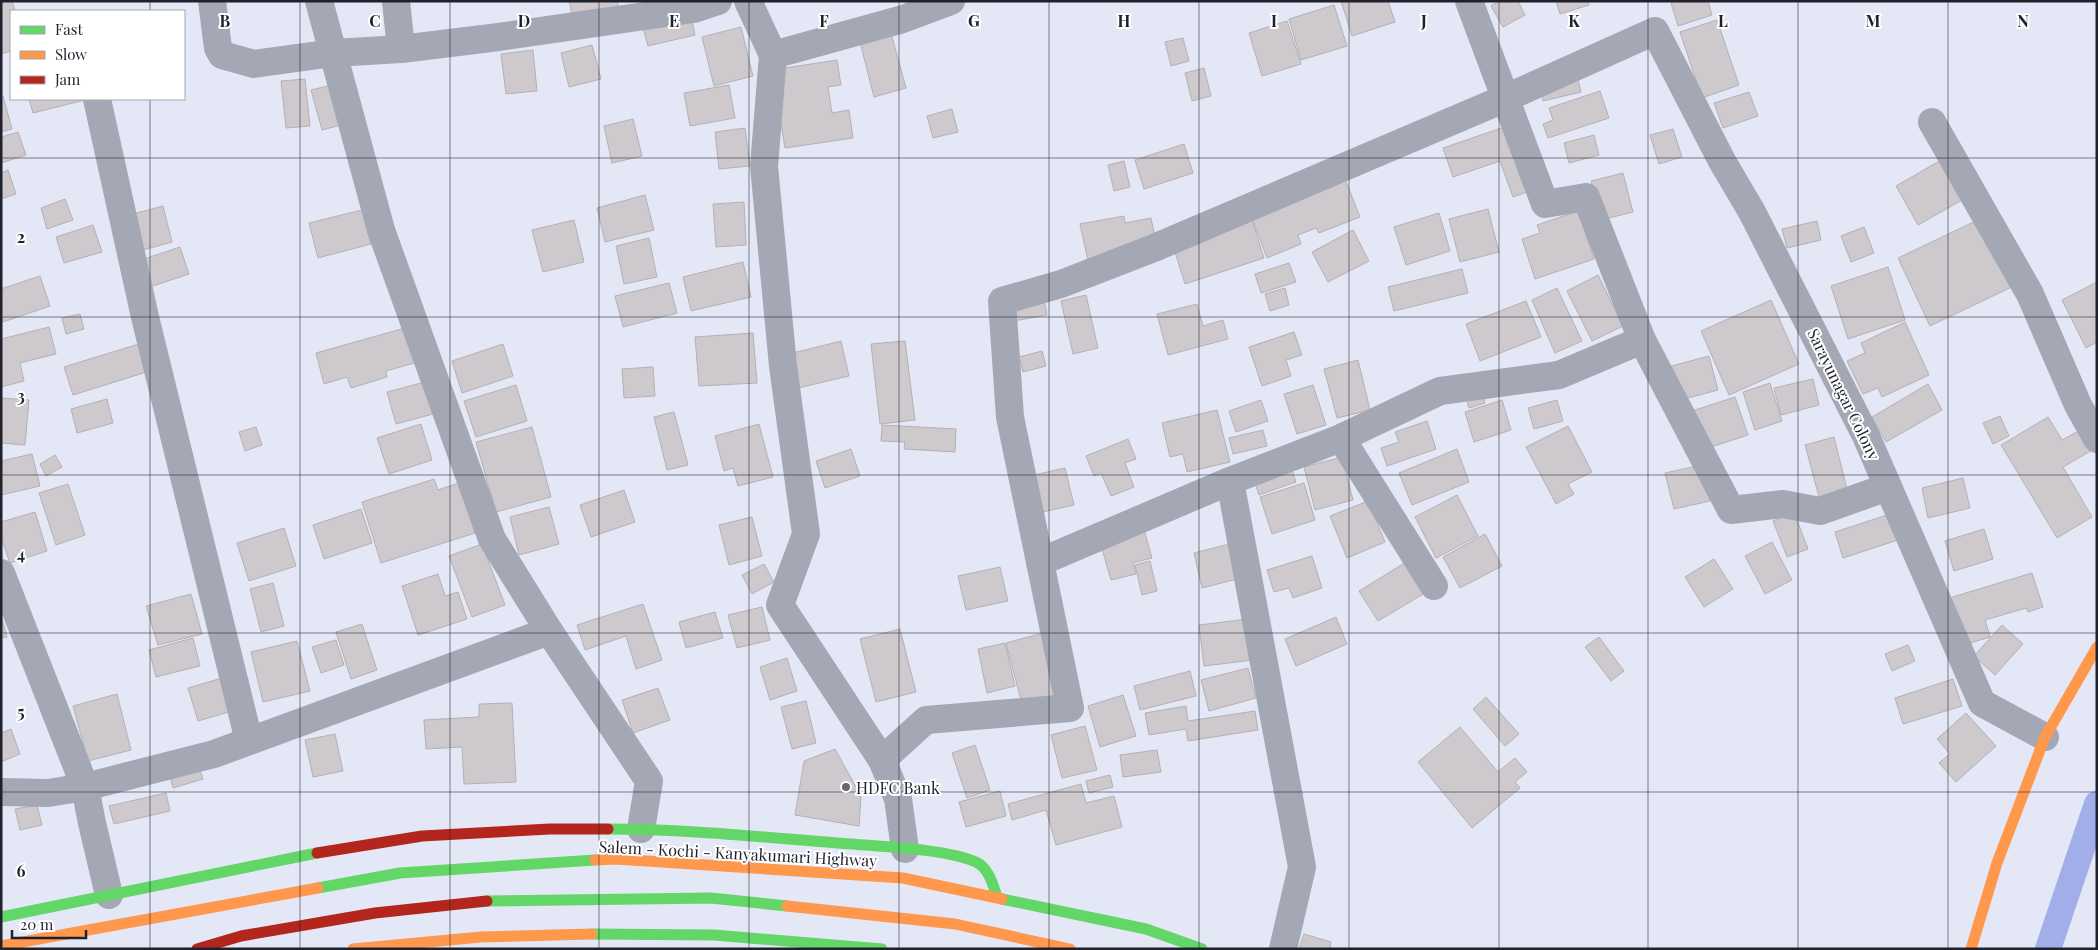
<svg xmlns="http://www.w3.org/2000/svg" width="2098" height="950" font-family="'Playfair Display',serif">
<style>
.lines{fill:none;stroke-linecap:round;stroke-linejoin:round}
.canal{stroke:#a1aee9;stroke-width:26}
.building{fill:#cec9cd;stroke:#b5b0b4}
.street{stroke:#a4a7b4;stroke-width:28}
.fast{stroke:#63d668;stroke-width:11}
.slow{stroke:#ff974d;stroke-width:11}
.jam{stroke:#b3261e;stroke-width:11}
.grid{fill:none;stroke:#1f222d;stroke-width:1;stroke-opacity:0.55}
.poi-dot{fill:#646773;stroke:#fff;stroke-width:2}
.labels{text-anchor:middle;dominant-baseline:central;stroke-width:4;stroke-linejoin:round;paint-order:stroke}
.street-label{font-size:16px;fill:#1f222d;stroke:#fff}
.poi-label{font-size:16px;fill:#1f222d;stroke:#fff;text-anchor:start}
.grid-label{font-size:16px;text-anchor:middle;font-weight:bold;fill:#1f222d;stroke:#fff;stroke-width:4;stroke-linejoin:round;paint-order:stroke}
</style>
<rect width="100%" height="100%" fill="#e4e7f5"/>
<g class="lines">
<!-- canal -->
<polyline class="canal" points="2048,949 2097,804"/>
</g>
<!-- building -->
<g class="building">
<polygon points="1,1 12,1 15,11 11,11 11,51 1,54"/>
<polygon points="569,1 617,1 620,13 574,24"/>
<polygon points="1341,1 1388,1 1395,22 1352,36"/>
<polygon points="1499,1 1518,1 1525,15 1503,27 1491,6"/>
<polygon points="1556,1 1588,1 1589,5 1560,14"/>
<polygon points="1677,1 1708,1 1712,15 1678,26 1671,3"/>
<polygon points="1334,5 1347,46 1301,60 1289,19"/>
<polygon points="691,16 695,35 648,46 643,28"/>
<polygon points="1717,20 1739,85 1702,98 1680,32"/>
<polygon points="1287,21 1301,64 1262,76 1249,33"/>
<polygon points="741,27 753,76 714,86 702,37"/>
<polygon points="891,33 906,88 874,97 860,42"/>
<polygon points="1183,38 1189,61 1171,66 1165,42"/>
<polygon points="592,45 601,79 569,87 561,53"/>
<polygon points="533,50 537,91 506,94 501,54"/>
<polygon points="837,60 841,85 828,87 832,113 849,110 853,138 785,148 772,70"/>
<polygon points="1204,68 1211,96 1192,101 1185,73"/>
<polygon points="1575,68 1581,92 1543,101 1537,77"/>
<polygon points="305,79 310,126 286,128 281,81"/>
<polygon points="336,84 345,124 322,130 311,90"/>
<polygon points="729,85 735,118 690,126 684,93"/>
<polygon points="1600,91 1609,118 1548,138 1543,124 1553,120 1549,108"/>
<polygon points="1749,92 1758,116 1723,128 1714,103"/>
<polygon points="1,96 3,96 12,129 1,132"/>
<polygon points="29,99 89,99 33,113"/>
<polygon points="952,109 958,132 933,138 927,116"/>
<polygon points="633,119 642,156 612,163 604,126"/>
<polygon points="1513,124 1535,189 1513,197 1500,161 1453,177 1443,148"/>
<polygon points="745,128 750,166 719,169 715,132"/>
<polygon points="1673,129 1682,157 1659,164 1650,135"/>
<polygon points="18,132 26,155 1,163 1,137"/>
<polygon points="1594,135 1599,155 1569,163 1564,143"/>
<polygon points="1184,144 1193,173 1144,189 1135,160"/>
<polygon points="1948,156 1971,195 1918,225 1896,186"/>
<polygon points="1124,161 1130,187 1114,191 1108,165"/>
<polygon points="8,170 16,194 1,199 1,173"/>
<polygon points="1623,173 1633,212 1601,220 1591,181"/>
<polygon points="1345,179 1360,217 1319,233 1316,228 1298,235 1301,244 1267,258 1251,216"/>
<polygon points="645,195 654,230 605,242 597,208"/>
<polygon points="65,199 73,220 47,229 41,208"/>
<polygon points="744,202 746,245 716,247 713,204"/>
<polygon points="163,206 172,242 143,250 133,214"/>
<polygon points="1488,209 1499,252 1460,262 1449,219"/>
<polygon points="362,210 371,244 318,258 309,223"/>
<polygon points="1578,211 1594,259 1535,279 1522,239 1540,233 1537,225"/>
<polygon points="1439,213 1450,251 1406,265 1394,227"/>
<polygon points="1250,214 1264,258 1185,284 1171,239"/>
<polygon points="1124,216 1125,223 1151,218 1159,256 1090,270 1080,224"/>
<polygon points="1984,217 2016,285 1930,326 1898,258"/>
<polygon points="574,220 584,262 543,272 532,230"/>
<polygon points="1817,221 1821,240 1787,248 1782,229"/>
<polygon points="93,225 102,252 64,263 56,237"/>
<polygon points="1864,227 1874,253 1851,262 1841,236"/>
<polygon points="1353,230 1369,261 1328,282 1312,252"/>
<polygon points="649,238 657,277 624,284 616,246"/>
<polygon points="180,247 189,274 147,288 138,261"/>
<polygon points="743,262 751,297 691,311 683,277"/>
<polygon points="1289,263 1296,282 1261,293 1255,274"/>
<polygon points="1888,267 1905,320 1848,339 1831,286"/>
<polygon points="1462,269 1468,293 1394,311 1388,287"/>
<polygon points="1598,275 1623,326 1592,341 1567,291"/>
<polygon points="40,276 50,306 3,322 1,316 1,289"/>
<polygon points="2097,282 2097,342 2086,348 2062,300"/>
<polygon points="669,283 677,313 623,327 615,296"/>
<polygon points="1285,288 1289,305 1270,311 1265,294"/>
<polygon points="1557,288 1582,341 1555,353 1532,300"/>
<polygon points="1043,294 1047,315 1014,321 1010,301"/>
<polygon points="1086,295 1098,348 1073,354 1061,301"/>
<polygon points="1771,300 1799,364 1729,395 1701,331"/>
<polygon points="1526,301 1541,337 1480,361 1466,324"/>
<polygon points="1197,304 1203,326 1223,320 1228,339 1168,355 1157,314"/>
<polygon points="80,314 84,329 66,334 62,318"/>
<polygon points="1905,322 1929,375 1882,397 1878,388 1863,394 1847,361 1865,353 1861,343"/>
<polygon points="412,326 422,361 386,371 387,377 351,388 347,377 324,384 316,353"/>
<polygon points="49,327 56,354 20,363 24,381 1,387 1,339"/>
<polygon points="1294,332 1302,355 1286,360 1291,376 1262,386 1249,347"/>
<polygon points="753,333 757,383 699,386 695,337"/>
<polygon points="841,341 849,376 798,388 789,354"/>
<polygon points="905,341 915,420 880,424 871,344"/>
<polygon points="145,342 153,370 73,395 64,367"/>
<polygon points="503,344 513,376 462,393 452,361"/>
<polygon points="1042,351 1046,366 1023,372 1019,357"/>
<polygon points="1709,356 1718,390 1677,401 1668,367"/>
<polygon points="1358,360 1370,410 1337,418 1324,369"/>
<polygon points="653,367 655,396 624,398 622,369"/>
<polygon points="1813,379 1819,405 1781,415 1774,388"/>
<polygon points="425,382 433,414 396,424 387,392"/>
<polygon points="1770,383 1782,421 1755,430 1743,392"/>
<polygon points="1928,384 1942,410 1886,442 1872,417"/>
<polygon points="516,385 527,421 476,437 464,401"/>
<polygon points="1313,385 1326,425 1297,434 1284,394"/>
<polygon points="1483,394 1485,403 1469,408 1466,398"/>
<polygon points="1735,397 1748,435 1705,449 1692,411"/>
<polygon points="1,398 29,400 25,445 1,443"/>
<polygon points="107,399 113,423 77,433 71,409"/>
<polygon points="1261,400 1268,421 1236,432 1229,411"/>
<polygon points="1502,400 1511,430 1474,442 1465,412"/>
<polygon points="1557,400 1563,421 1534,429 1528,408"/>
<polygon points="1217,410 1230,462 1187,472 1183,454 1170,457 1162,423"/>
<polygon points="674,412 688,465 667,470 654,417"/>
<polygon points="2000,416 2009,436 1993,444 1983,423"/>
<polygon points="2048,417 2062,440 2084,428 2096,448 2063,467 2092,517 2057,538 2001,445"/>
<polygon points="1427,421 1436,449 1387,466 1381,448 1399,442 1395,432"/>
<polygon points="421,424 432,460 389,474 377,438"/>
<polygon points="759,424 773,477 738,486 733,468 724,471 715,436"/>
<polygon points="882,425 956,429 955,452 904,449 905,442 881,441"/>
<polygon points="1568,426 1592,472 1568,484 1574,494 1556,504 1526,447"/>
<polygon points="256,427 262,445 245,451 239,432"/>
<polygon points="532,427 551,497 496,512 476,442"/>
<polygon points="1263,430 1267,446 1233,454 1229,438"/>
<polygon points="1834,437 1847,489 1819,497 1805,445"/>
<polygon points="1128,439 1136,459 1125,463 1134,487 1111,496 1101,473 1094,476 1086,456"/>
<polygon points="851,449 860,476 825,488 816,461"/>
<polygon points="1457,449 1469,482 1412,505 1399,473"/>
<polygon points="32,454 40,486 1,495 1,461"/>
<polygon points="55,455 62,467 46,476 40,464"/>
<polygon points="1342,457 1353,500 1315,510 1304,467"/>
<polygon points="1290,464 1296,482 1259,495 1253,477"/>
<polygon points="1702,465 1710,501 1674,509 1665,473"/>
<polygon points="1065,468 1074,505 1038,513 1030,476"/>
<polygon points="1963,478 1970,508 1928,518 1922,488"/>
<polygon points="434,479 438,490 459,483 475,533 381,563 362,502"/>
<polygon points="1304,483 1315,520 1272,534 1260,497"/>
<polygon points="68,484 85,535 56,545 39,493"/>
<polygon points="624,490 635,522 591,537 580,505"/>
<polygon points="1457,495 1478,536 1436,558 1415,517"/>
<polygon points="1368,501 1385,542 1347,558 1330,516"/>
<polygon points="549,507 559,544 519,555 510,517"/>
<polygon points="361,509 372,543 324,559 313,525"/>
<polygon points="35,512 47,551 10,563 1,537 1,522"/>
<polygon points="1794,512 1808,549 1787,557 1773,521"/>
<polygon points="1890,514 1898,540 1843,558 1835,532"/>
<polygon points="752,517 762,556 729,565 719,525"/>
<polygon points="1143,526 1152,558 1133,563 1136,574 1111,580 1099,538"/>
<polygon points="284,528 296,566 249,581 237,543"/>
<polygon points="1984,529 1993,559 1954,571 1945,541"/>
<polygon points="1485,534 1502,566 1460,588 1443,557"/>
<polygon points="1772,542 1792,580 1765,594 1745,556"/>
<polygon points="482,544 505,605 472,617 449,556"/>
<polygon points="1229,544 1237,579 1202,588 1194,553"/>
<polygon points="1312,556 1322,588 1293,598 1289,588 1274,592 1267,570"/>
<polygon points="1411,559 1430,590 1378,621 1359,591"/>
<polygon points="1714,559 1733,589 1704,607 1685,577"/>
<polygon points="1150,561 1157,591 1142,595 1135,565"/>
<polygon points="764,564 774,582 752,594 742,575"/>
<polygon points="1000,567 1008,601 966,610 958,576"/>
<polygon points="2032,573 2043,607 2028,612 2026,608 1985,620 1990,637 1960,646 1946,599"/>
<polygon points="438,574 445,596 458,592 467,619 418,635 402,586"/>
<polygon points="273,583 284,626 261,632 250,589"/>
<polygon points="191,594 202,634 158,645 146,606"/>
<polygon points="643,604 662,660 636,669 626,636 585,650 577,625"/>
<polygon points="762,607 770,640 737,648 728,615"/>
<polygon points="715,612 723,638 686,648 679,622"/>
<polygon points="1,615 7,637 1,638"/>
<polygon points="1336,617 1347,644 1296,666 1285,639"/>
<polygon points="1248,619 1253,660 1204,666 1199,625"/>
<polygon points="362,624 377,670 351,679 336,632"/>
<polygon points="2002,625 2023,644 1995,675 1974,656"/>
<polygon points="900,629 916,692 876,702 860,639"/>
<polygon points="1043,633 1060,694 1022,704 1006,643"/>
<polygon points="1599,637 1624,671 1611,681 1585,647"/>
<polygon points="193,638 200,666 156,677 149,650"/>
<polygon points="336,640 344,665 321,673 312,647"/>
<polygon points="297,641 310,691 263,702 251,652"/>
<polygon points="1005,643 1015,686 987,693 978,649"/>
<polygon points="1908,645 1915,661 1892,671 1885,654"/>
<polygon points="787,658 797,691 770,700 760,667"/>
<polygon points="1248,668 1256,698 1209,711 1201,680"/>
<polygon points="1190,671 1196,696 1140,710 1134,686"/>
<polygon points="222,678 232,711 198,721 188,688"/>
<polygon points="1953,679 1962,706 1903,724 1895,698"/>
<polygon points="658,688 670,720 633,733 622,700"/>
<polygon points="117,694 131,750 88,761 73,706"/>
<polygon points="1123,695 1136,736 1100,747 1088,706"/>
<polygon points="1486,697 1519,734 1505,746 1473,709"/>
<polygon points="806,701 816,743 792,749 781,707"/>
<polygon points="512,703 516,782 464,784 462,747 426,749 424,720 479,717 479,704"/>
<polygon points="1186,706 1188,721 1255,711 1258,730 1188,741 1186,729 1149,735 1145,713"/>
<polygon points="1966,713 1996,746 1956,782 1939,763 1950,754 1937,739"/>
<polygon points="1085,726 1097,770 1062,778 1051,735"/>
<polygon points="1460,727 1498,772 1515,758 1527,772 1515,782 1520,788 1472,828 1418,762"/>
<polygon points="11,729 20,754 1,762 1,733"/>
<polygon points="335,734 343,771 313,777 305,740"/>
<polygon points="975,745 990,790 967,798 952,753"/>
<polygon points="835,749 861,796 859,826 795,815 804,761"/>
<polygon points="1157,750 1161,772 1123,777 1120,755"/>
<polygon points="198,764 203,779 173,788 169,773"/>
<polygon points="1110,775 1113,787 1089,793 1086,781"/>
<polygon points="1081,784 1086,803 1114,796 1122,827 1056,845 1046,810 1012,820 1008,804"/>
<polygon points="1000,791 1006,816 966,827 959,802"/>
<polygon points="166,793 170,811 114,824 109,806"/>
<polygon points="37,805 42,825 20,830 15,809"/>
<polygon points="1304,934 1331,942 1330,949 1299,949"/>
</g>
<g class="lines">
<!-- street -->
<g class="street">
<polyline points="212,1 218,48 222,55 254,64 333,53 401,49 491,38 694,9 718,1"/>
<polyline points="319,1 381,230 492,539 549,631 649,781 641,829"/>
<polyline points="396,1 401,49"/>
<polyline points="748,1 773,55"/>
<polyline points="951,1 903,19 773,55 764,166 783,366 806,534 780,605 882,760 926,720 1070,708 1040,562 1230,481"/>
<polyline points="97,99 145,317 249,741"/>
<polyline points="1932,122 2030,294 2078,405 2097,439"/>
<polyline points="1642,340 1731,510 1783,504 1820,511 1888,487"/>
<polyline points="1341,438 1434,586"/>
<polyline points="1040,562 1010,417 1002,301 1061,284 1154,248 1506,98 1655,31 1722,161 1752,212 1866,436 1982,703 2045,737"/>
<polyline points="1,573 85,787 92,823 109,895"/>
<polyline points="882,760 898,799 905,849"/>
<polyline points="1,792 48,793 85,787 214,754 549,631"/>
<polyline points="1283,949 1302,867 1230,481 1341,438 1440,391 1559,375 1642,340 1586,197 1545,204 1469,1"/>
</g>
<!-- fast -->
<g class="fast">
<path d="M608,829C689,829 771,838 852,844C887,847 945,849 976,862C989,868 993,885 997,897"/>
<polyline points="318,888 400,873 595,860"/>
<polyline points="1002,899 1146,929 1202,949"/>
<polyline points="487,901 711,898 787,906"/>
<polyline points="1,917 317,853"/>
<polyline points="592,934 714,935 882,949"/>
</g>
<!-- slow -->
<g class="slow">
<polyline points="595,860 616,859 903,878 1002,899"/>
<polyline points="787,906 955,924 1070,949"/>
<polyline points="1,946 318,888"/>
<polyline points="353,949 481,937 592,934"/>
<polyline points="1971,949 1997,863 2045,737 2097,647"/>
</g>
<!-- jam -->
<g class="jam">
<polyline points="317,853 422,836 550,829 608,829"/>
<polyline points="197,949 241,936 375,913 487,901"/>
</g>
</g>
<!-- grid -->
<path class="grid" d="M150,1V11M300,1V949M450,1V949M599,1V949M749,1V949M899,1V949M1049,1V949M1199,1V949M1349,1V949M1499,1V949M1648,1V949M1798,1V949M1948,1V949M150,99V949M1,158H2097M1,317H2097M1,475H2097M1,633H2097M1,792H2097"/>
<!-- markers -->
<circle class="poi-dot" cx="846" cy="787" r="5"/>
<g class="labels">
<!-- street labels -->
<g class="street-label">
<text transform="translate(1844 394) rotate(64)">Sarayunagar Colony</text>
<text transform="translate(738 853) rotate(3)">Salem - Kochi - Kanyakumari Highway</text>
</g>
<!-- poi labels -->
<g class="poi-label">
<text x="856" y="787">HDFC Bank</text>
</g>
</g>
<g class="grid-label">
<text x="225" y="27">B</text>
<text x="375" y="27">C</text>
<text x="524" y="27">D</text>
<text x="674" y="27">E</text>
<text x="824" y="27">F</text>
<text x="974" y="27">G</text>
<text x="1124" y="27">H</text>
<text x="1274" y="27">I</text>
<text x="1424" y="27">J</text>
<text x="1574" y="27">K</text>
<text x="1723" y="27">L</text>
<text x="1873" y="27">M</text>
<text x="2023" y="27">N</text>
<text x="21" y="243">2</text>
<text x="21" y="402">3</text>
<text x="21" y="560">4</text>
<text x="21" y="718">5</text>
<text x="21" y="877">6</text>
</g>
<!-- border -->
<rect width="2098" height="950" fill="none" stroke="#1f222d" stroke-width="5"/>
<!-- legend -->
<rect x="10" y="10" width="175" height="90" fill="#ffffff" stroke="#a5a7ab"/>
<rect x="20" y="26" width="25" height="8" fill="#63d668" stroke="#a5a7ab"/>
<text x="55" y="35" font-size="15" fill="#1f222d">Fast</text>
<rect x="20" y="51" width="25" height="8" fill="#ff974d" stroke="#a5a7ab"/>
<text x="55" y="60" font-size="15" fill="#1f222d">Slow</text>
<rect x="20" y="76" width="25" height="8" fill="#b3261e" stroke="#a5a7ab"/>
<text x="55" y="85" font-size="15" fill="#1f222d">Jam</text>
<!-- scale -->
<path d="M12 930v8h74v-8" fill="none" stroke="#1f222d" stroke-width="2.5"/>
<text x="20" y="930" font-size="15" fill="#1f222d" stroke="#ffffff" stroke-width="4" paint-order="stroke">20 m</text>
</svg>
